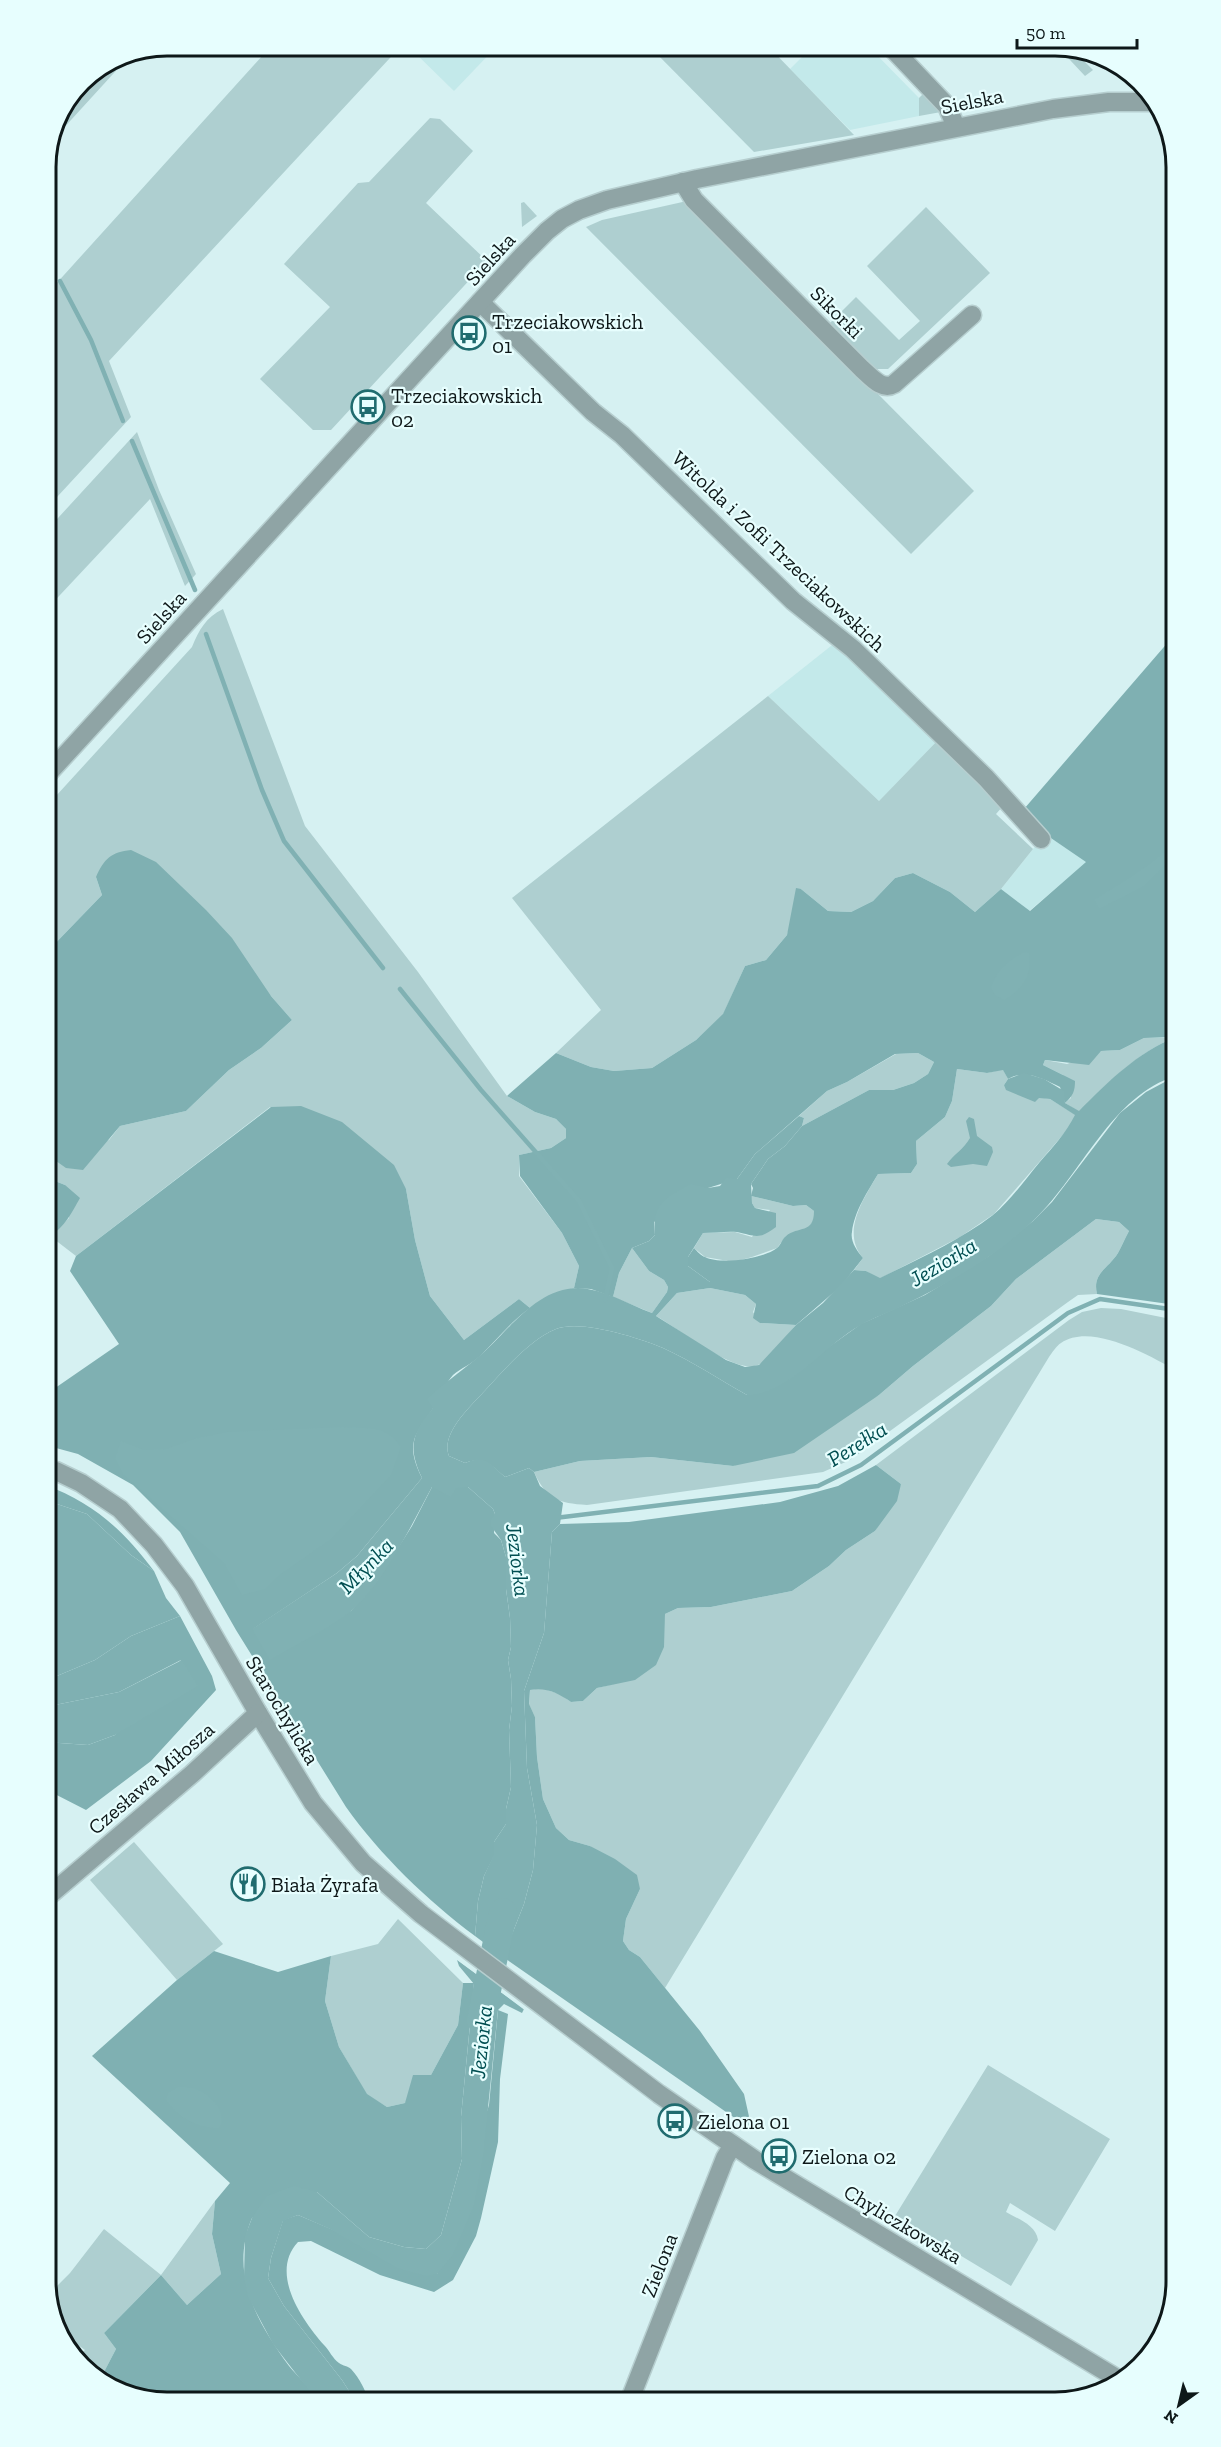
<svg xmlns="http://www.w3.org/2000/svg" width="1221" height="2447" font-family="'Zilla Slab',serif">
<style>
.built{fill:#c3e9ea}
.green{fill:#aecfd0}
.forest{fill:#7fb0b2}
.water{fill:#80b1b3}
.pier{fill:#d6f1f2}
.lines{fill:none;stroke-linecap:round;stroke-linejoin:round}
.stream{stroke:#80b1b3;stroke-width:4.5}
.river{stroke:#80b1b3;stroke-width:28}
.minor-casing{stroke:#b6cecf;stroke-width:21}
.minor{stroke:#8fa4a5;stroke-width:18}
.labels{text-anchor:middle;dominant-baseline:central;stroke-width:4.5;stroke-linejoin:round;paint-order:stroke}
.street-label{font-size:21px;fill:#0e1819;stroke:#e7fefe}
.poi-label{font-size:21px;fill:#0e1819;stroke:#e7fefe;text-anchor:start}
.water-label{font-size:22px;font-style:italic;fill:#004e51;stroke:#e7fefe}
.rim{fill:none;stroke:#0e1819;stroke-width:3}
</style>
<rect width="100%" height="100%" fill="#d6f1f2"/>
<!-- built -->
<g class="built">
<polygon points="407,45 498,45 454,91"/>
<polygon points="814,45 867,45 919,98 919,116 850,130 790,69"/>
<polygon points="836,642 938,740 879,801 768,696"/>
<polygon points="1045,834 1087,862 1029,911 1001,889"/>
</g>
<!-- green -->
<g class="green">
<polygon points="272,45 402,45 109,361 131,417 45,510 45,296"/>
<polygon points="648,45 767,45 854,135 754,152"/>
<polygon points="1056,45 1072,49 1093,70 1085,76"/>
<path d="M134,51L50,143C52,134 54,124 57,115C67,87 106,57 134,51Z"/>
<polygon points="926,91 941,112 919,116 919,98"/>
<polygon points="430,118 440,119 473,151 426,203 487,261 331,430 313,430 260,379 330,307 284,264 358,183 369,182"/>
<polygon points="687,201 974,491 911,554 586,227 602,220"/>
<polygon points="524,202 537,216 522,227 521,203"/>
<polygon points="926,207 990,273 888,369 871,369 827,326 856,297 899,340 920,321 867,266"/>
<polygon points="137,432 159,490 196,574 185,586 150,499 45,611 45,537 47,538 47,530"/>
<path d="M223,609L305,826L418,972L507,1096L535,1112L556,1119L566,1129V1138L551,1148L519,1155V1176L562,1233L579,1266L574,1288L553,1295L530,1308L519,1299L464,1340L430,1296L415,1240L406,1189L270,1107L76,1256L50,1236L69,1218L65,1185L45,1177V1090L55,1105L49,1156L109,1140L120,1126L186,1111L229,1070L261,1048L292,1020L271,996L96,877L102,895L45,954V808L192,647C199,630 206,617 223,609Z"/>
<polygon points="768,696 879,801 938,740 1003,806 996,814 1033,849 1001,889 975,912 950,892 913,873 895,878 873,901 851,912 828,911 801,889 787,935 766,960 745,966 723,1015 696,1040 652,1068 614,1071 591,1067 556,1053 601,1010 512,898"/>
<path d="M1144,1038H1173C1135,1055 1108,1082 1079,1112L1065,1103L1071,1098L1063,1075L1043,1065L1045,1060L1067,1064L1101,1051L1120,1050Z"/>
<polygon points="918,1053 934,1062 928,1074 914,1083 893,1090 869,1090 802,1126 804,1118 799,1116 827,1091 847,1082 896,1054"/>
<path d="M957,1069L987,1073L1003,1069L1008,1079L1004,1085L1039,1097L1050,1099L1076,1115L1068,1129L994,1214L960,1237L879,1279L866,1271L854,1270L863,1258C841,1232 863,1200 878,1174L911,1173L917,1164L916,1141L945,1117L952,1101Z"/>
<polygon points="751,1196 793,1206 806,1205 814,1211 814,1220 808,1228 786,1236 777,1248 752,1257 734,1262 705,1257 694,1248 703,1233 735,1232 752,1237 770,1210 755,1208 752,1203"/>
<path d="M1096,1219L1119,1222L1129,1231C1125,1238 1122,1246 1118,1253C1108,1269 1092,1273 1097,1294L1078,1295L1068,1302L850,1460L823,1472L587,1505C558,1503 547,1500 534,1472L580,1461L651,1457L733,1466L879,1395L913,1366L991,1306L1016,1279Z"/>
<polygon points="632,1248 649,1271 664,1280 668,1287 667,1292 652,1313 613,1297 619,1273"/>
<path d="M710,1288L745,1295L756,1304L753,1312L760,1323L796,1325C787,1335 770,1360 758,1365C735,1375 678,1328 656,1316L677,1293Z"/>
<path d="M1101,1308L1121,1309L1176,1320V1370C1148,1355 1091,1322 1061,1343C1056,1346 1052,1353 1049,1357L665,1988L640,1957L629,1950L623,1941L626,1919L640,1889L590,1846L569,1840L556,1828L543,1799L537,1757L535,1717L529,1705L530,1690L541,1688L560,1694L571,1702L583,1701L597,1688L613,1684L663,1627L665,1614L678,1608L711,1607L792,1591L829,1566L846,1550L875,1531L901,1484L876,1465L1069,1320L1082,1312Z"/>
<polygon points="134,1842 223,1944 177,1980 90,1880"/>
<polygon points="398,1919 463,1983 458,2025 431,2075 405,2103 387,2107 367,2095 339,2047 325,2001 331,1956 378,1944"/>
<path d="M988,2065L1110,2139L1055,2231L1010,2203L1006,2212C1018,2219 1036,2225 1038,2240L1011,2286L895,2216Z"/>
<polygon points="215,2201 212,2234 221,2274 187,2305 161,2275 104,2333 116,2349 105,2370 106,2384 99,2381 78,2356 85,2350 54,2327 48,2295 70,2273 104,2229 161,2275"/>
</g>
<!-- forest -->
<g class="forest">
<path d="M1176,633V1037L1144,1038L1120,1050L1101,1051L1089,1065L1045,1060L1043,1065L1075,1081C1075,1091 1073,1096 1065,1103L1060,1087C1043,1079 1026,1069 1008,1079L1003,1070L987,1073L957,1069L952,1101L945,1117L916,1141L917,1164L911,1173L878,1174C868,1191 854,1212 852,1232C850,1241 857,1251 863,1258L841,1286L796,1325L760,1323L753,1318L756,1304L745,1295L710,1288V1282L688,1266V1257L694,1248C697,1251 701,1256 705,1257C721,1265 763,1259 777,1248C781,1245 782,1239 786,1236C798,1226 814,1234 814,1211L806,1205L793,1206L751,1196L753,1188L751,1184L768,1159L785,1146L802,1126L869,1090H893L914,1083L928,1074L934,1062L918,1053L895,1054L847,1082L827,1091L755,1154L737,1179L708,1188L654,1222L655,1235L649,1241L632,1248L619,1273L613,1297L591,1289L574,1288L579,1266L562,1233L520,1176L519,1155L551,1148L566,1138V1129L556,1119L535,1112L507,1096L556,1053L591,1067L614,1071L652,1068L696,1040L723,1014L745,966L766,960L787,935L796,888L801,889L828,911L851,912L873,901L895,878L913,873L950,892L975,912L1001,889L1030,911L1086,862L1045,834L1024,809Z"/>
<path d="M131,850L156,862L206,910L232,938L271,996L292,1020L261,1048L229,1070L186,1111L120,1126L83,1170L66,1168L49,1156L55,1105L45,1090V1025L53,1016L45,1009V954L102,895L96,877C104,859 111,852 131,850Z"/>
<path d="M1176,1076V1305L1097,1294C1092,1273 1108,1269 1118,1253C1122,1246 1125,1238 1129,1231L1119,1222L1096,1219L1016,1279L991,1306L913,1366L879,1395L794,1453L733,1466L651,1457L580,1461L534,1472L529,1468L505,1477C491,1465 484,1455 465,1463L449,1456C441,1436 465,1412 478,1398C499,1376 528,1340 556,1329C580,1319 640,1338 663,1348C692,1361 720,1380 747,1395L822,1352L861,1324L925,1295L989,1256L1033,1221L1052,1202L1120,1113L1146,1092Z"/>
<path d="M301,1106L342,1122L394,1165L406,1189L415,1240L430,1296L464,1340L519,1299L530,1308C510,1322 497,1340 480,1356C472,1364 461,1368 453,1375C445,1384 440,1397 434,1407C414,1436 405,1443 422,1478L357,1556L337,1573L253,1629L351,1611L377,1581L412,1526L432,1487H468L493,1509L495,1514L494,1533L501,1540L506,1557V1589L510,1618L511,1647L508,1660L511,1679L512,1706L509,1730L511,1787L506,1809V1824L494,1842L495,1854L484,1876L478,1901L475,1936C427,1900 381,1856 346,1807L236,1630L180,1532L133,1485L78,1454L45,1445V1395L119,1344L70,1271L76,1256L271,1107Z"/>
<path d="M45,1177L65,1185L80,1198C72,1212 62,1233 45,1237Z"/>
<path d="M876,1465L901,1484L897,1501L875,1531L846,1550L829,1566L792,1591L711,1607L678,1608L665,1614L664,1647L656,1665L635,1680L597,1688L583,1701L571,1702C558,1693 546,1687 530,1690L529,1704L535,1717L537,1757L543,1799L556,1828L569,1840L590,1846L615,1859L637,1875L640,1889L626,1919L623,1941L629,1950L640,1957L700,2031L744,2094L752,2130L503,1957L524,1904L533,1870L537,1825L527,1768L524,1691L544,1633L552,1532L560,1524L629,1522L780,1502L838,1486Z"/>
<path d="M45,1485C94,1503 123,1530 154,1571L131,1555L87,1514L45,1500Z"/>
<polygon points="180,1616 212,1676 216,1690 151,1761 86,1810 45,1789 45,1742 88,1745 115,1735 181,1660 119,1692 45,1707 45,1681 95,1660 131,1636"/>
<path d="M214,1951L278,1972L331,1956L325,2001L339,2047L367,2094L387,2107L405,2103L413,2075H431L458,2025L463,1983H474L461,2117L462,2159L441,2235L426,2249L404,2247L369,2237L317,2192L252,2218C229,2273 256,2321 289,2366C299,2378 311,2388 318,2402H159L106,2384L105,2370L116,2349L104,2333L161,2275L187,2305L221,2274L212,2234L215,2201L230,2183L92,2056L177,1980Z"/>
<path d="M498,2010L508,2014L500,2079L498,2142L481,2218L476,2236L453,2280L434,2292L380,2275L311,2241L298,2242C269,2273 302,2320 324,2345C329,2350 333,2359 339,2363C343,2366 348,2366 351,2369C360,2379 365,2389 369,2402H356L342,2380L284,2306L268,2278L271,2258L283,2220L298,2215L437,2274L489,2105Z"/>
</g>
<!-- water -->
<g class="water">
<path d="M1176,841V855L1144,886L1099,909L1094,900C1122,882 1153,865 1176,841Z"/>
<path d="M1024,952L1029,953C1033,975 1022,990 1004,1000L995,995L991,988C996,970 1008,961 1024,952Z"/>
<path d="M1176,1037V1076C1112,1095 1081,1175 1035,1219C997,1256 949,1283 902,1306C889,1313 874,1317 861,1325C824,1345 790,1394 747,1395C720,1380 692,1361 663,1348C640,1338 580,1319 556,1329C528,1340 499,1376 478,1398C465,1412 441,1436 449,1456L465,1463C486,1454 490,1464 505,1477L529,1468L534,1472L540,1486L563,1503L560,1524L552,1532L544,1633L524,1691L527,1768L537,1825L533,1870L524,1904L503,1957L475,1936L478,1901L484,1876L494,1854V1842L506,1824V1809L511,1787L509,1730L512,1706L511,1679L508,1660L511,1647L510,1618L506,1589V1557L501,1540L491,1526V1520L495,1514L493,1509L468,1487L456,1488L451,1497L432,1487C412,1524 382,1586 350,1612C328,1629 295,1645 270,1660L252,1629L337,1573L357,1556L422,1478C408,1448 411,1434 433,1408L427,1399C443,1384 460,1372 477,1358C506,1335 534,1288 578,1288C604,1289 628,1304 652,1313L667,1292L668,1287L664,1280L649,1271L632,1248L649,1241L655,1235C652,1203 666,1198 691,1184L708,1188L720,1186L726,1178L737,1179L755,1154L799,1116L804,1118L802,1126L785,1146L768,1159L751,1184L752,1203L755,1208L776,1213V1227C759,1240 756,1236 737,1232C727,1231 713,1233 703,1233L688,1257V1266L710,1282V1288L677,1293L656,1316L726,1360L745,1367L759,1365L796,1325L823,1303L854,1270L866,1271L880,1278C918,1259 959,1241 993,1215C1010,1201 1025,1180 1039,1163C1052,1148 1066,1133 1075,1115L1050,1099L1039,1098L1035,1102L1006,1090L1004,1085L1008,1079L1024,1073L1044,1079L1064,1091L1065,1103L1079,1111C1108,1082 1136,1053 1176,1037Z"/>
<path d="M969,1117L974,1119L977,1136L992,1147L993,1152L987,1166L973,1164L951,1167L947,1164C954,1154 964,1149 970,1138L966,1121Z"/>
<path d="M343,1427C369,1429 385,1424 401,1447L391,1475L331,1539L278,1576L265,1589L242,1595L224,1563L123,1474L115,1458L121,1441L144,1450L166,1449L194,1439L227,1432Z"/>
<polygon points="45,1500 87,1514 131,1555 154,1571 166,1598 180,1616 131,1636 95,1660 45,1681"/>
<polygon points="182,1660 198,1686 115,1735 88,1745 45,1742 45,1707 119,1692"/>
<polygon points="457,1960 524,2009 522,2013 504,2004 498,2010 483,2157 474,2205 452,2256 437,2274 426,2276 397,2268 330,2229 298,2215 283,2221 271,2258 268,2278 284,2306 342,2380 356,2402 318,2402 273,2344 248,2297 244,2277 245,2236 252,2218 267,2196 294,2186 317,2192 369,2237 404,2247 426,2249 441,2235 462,2159 461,2117 474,1984 459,1966"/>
<path d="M178,2087C185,2087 192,2087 198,2090C211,2095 229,2114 219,2128C200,2129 175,2117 166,2099L168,2093Z"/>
</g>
<!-- pier -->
<polygon class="pier" points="459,1957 526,2007 526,2011 455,1958"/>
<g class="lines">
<!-- stream -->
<g class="stream">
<polyline points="45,258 52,268"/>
<polyline points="60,281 91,340 123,421"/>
<polyline points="132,441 195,590"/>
<polyline points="206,634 262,790 284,841 383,968"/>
<polyline points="400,989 481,1090 579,1201 612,1268 605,1300"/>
<polyline points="555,1518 818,1486 861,1465 1068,1313 1100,1299 1176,1310"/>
</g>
<!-- river -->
<polyline class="river" points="481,2020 503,1912"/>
<defs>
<g id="minor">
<polyline points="889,45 947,106 956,127"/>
<path d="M683,182L694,200L862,369C871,377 882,391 894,384L972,315"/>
<polyline points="480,302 593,412 622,435 793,601 853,649 986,778 1041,839"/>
<polyline points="45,777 523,255 547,231 562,219 579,210 607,200 697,179 1053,109 1109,102 1153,102"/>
<polyline points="45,1469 56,1471 81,1483 120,1509 154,1545 185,1586 258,1713 313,1803 363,1863 421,1914 659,2094 755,2160 1118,2379"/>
<polyline points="45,1899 192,1774 258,1713"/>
<polyline points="629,2402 725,2158 733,2145"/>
</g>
</defs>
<!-- minor casing -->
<use href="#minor" class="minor-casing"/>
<!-- minor -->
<use href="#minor" class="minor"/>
</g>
<!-- icons -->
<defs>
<symbol id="bus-ring" viewBox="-11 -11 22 22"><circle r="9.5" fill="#e7fefe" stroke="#206c6f" stroke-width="1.5"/><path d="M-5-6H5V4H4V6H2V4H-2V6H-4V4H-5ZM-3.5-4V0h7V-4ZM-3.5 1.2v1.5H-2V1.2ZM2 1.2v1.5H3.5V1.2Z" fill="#206c6f"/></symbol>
<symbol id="restaurant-ring" viewBox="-11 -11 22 22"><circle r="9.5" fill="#e7fefe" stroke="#206c6f" stroke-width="1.5"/><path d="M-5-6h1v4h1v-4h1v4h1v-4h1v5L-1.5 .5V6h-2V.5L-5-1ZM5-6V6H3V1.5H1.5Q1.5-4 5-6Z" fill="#206c6f"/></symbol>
</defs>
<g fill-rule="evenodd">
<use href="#bus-ring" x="450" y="314" width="38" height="38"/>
<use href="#bus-ring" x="349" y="388" width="38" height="38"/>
<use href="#restaurant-ring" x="229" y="1865" width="38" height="38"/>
<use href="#bus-ring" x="656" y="2102" width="38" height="38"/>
<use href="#bus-ring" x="760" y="2137" width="38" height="38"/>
</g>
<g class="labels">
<!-- street labels -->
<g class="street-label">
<text transform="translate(972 101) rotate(-11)">Sielska</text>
<text transform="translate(490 259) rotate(-48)">Sielska</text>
<text transform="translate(837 312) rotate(45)">Sikorki</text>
<text transform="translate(779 551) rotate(43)">Witolda i Zofii Trzeciakowskich</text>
<text transform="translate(161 617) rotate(-48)">Sielska</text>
<text transform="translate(283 1710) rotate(59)">Starochylicka</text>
<text transform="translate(151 1778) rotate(-41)">Czesława Miłosza</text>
<text transform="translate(903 2224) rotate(31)">Chyliczkowska</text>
<text transform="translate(659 2265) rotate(-69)">Zielona</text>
</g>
<!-- poi labels -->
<g class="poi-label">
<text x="492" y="321">Trzeciakowskich<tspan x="492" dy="24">01</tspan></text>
<text x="391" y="395">Trzeciakowskich<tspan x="391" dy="24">02</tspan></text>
<text x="271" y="1884">Biała Żyrafa</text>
<text x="698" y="2121">Zielona 01</text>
<text x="802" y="2156">Zielona 02</text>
</g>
<!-- water labels -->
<g class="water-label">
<text transform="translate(943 1262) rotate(-31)">Jeziorka</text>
<text transform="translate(857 1444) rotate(-32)">Perełka</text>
<text transform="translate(518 1560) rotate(83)">Jeziorka</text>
<text transform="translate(366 1566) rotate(-46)">Młynka</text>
<text transform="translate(481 2042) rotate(-84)">Jeziorka</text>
</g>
</g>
<!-- crop -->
<path d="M0 0H1221V2447H0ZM167 56H1055A111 111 0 0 1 1166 167V2281A111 111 0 0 1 1055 2392H167A111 111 0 0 1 56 2281V167A111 111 0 0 1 167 56Z" fill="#e7fefe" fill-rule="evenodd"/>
<path class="rim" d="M167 56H1055A111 111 0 0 1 1166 167V2281A111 111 0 0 1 1055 2392H167A111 111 0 0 1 56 2281V167A111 111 0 0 1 167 56Z"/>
<!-- north arrow -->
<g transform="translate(1179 2405) rotate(214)" stroke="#e7fefe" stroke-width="4.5" paint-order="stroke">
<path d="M0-4.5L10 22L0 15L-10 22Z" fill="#0e1819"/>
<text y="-9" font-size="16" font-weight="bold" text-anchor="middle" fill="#0e1819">N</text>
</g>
<!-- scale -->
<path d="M1017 39v9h120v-9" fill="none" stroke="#0e1819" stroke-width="3"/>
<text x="1026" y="39" font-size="18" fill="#0e1819" stroke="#e7fefe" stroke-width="4.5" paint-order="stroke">50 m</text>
</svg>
